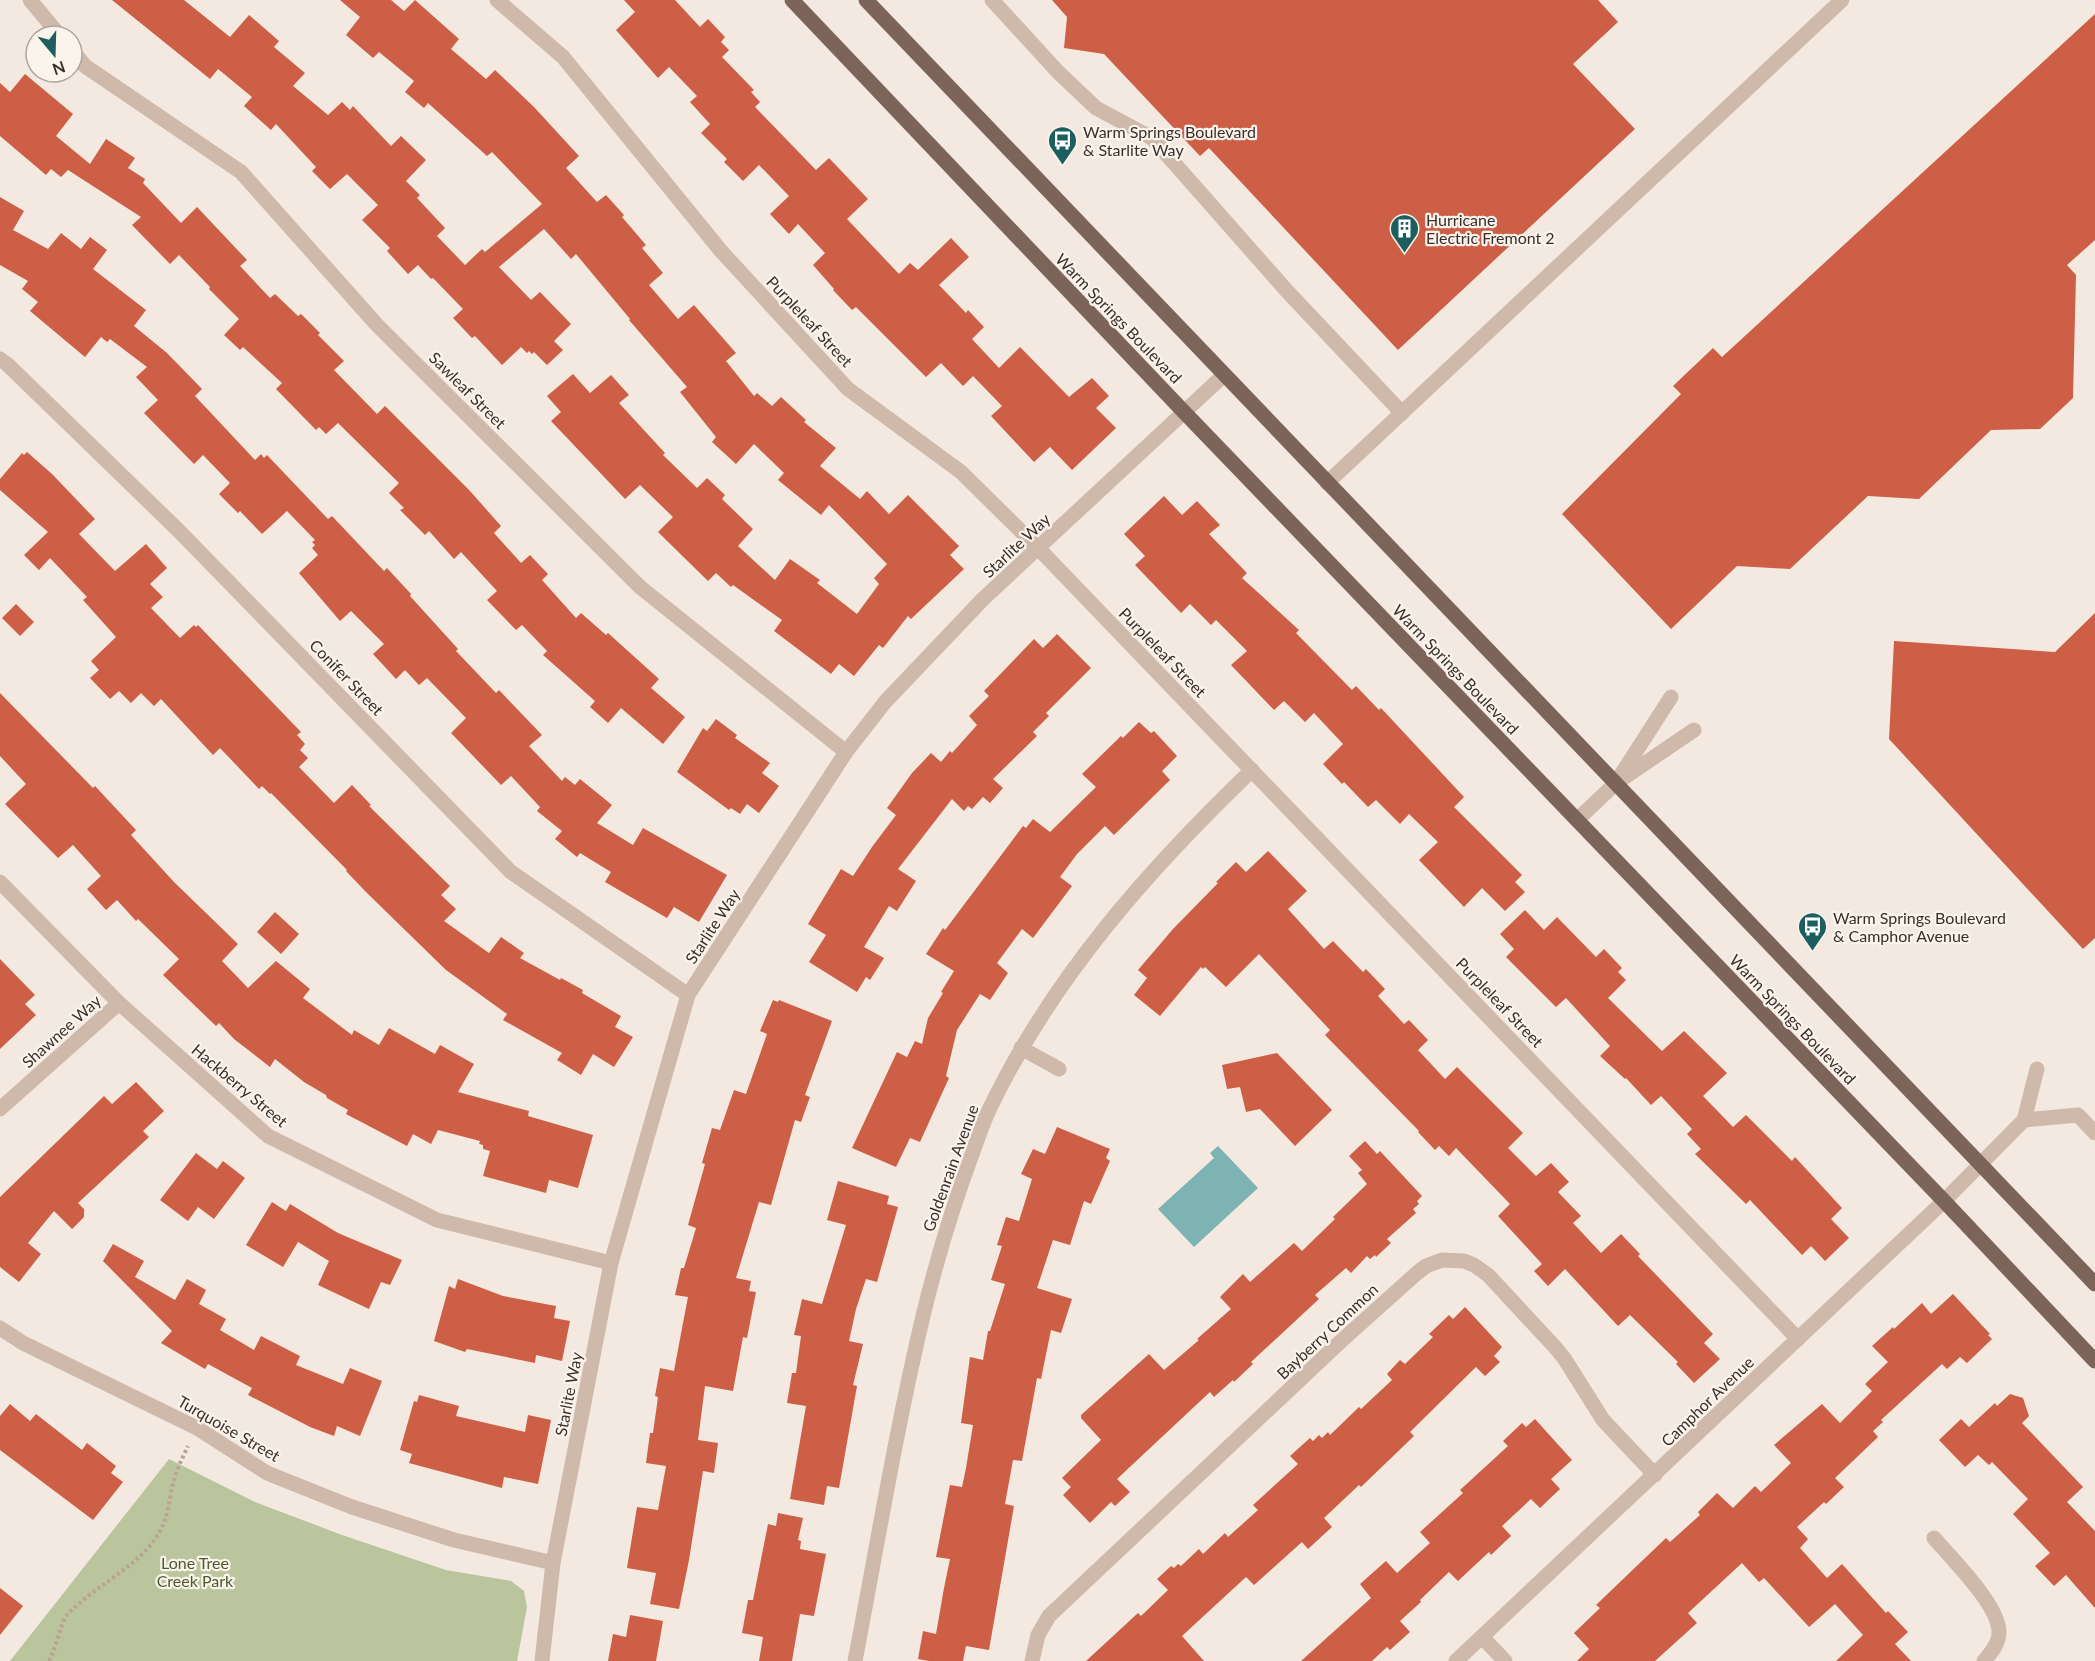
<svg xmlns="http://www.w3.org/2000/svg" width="2095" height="1661" font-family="Lato,sans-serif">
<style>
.green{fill:#bac59e}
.water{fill:#7db3b3}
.building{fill:#cc5f46}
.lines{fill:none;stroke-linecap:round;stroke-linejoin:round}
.path{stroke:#baa294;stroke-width:4;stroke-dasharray:3 3;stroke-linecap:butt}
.minor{stroke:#ceb9aa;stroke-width:15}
.major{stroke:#7d645b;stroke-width:15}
.labels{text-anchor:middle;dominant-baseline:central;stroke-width:4.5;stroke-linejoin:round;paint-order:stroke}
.poi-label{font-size:16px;fill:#3b2e2a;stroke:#fbf4ed;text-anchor:start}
.street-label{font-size:16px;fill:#3b2e2a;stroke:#fbf4ed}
.park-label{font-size:16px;fill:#4c5b2c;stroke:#fbf4ed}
</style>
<rect width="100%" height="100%" fill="#f4e9e0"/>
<!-- green -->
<polygon class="green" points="169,1459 255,1502 342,1535 446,1570 511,1581 524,1591 527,1607 517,1661 10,1661"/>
<!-- water -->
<polygon class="water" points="1218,1146 1258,1188 1194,1247 1158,1209 1214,1158 1210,1153"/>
<!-- building -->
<g class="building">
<polygon points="112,0 184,0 230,37 249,15 279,41 274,47 305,73 293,86 328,115 342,102 350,110 353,106 391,146 401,136 426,160 406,181 420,195 417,198 445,228 437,236 465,265 482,249 485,252 542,204 492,152 487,156 428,103 424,108 405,92 414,81 379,52 373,58 346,35 360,17 340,0 391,0 404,11 415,0 459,39 451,49 486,79 495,70 534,107 579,156 566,168 597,202 606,195 624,215 622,217 646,245 642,248 663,273 649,285 678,319 694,305 736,353 726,361 754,396 757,393 772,406 781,397 806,420 804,422 836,448 820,466 860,499 867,491 889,514 908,495 959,546 950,555 964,569 911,619 908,616 883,648 879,645 854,676 839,664 831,674 774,631 782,620 733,585 731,587 716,573 708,581 658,532 673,517 640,485 625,499 551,421 561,412 547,396 573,374 590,393 611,375 629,395 619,403 665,453 663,455 697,488 707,478 725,495 722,499 753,529 738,546 775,580 790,559 820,580 817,583 857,614 879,584 874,578 887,564 829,505 821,515 778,480 784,473 754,444 736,464 712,442 716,437 680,392 687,387 629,320 630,319 576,254 571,259 544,229 499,267 531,300 540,292 571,324 554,341 563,350 547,365 534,352 532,354 529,351 527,353 521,347 502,365 475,336 472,338 453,318 463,309 433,278 431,279 418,265 408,274 387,251 390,248 362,220 378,205 347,174 330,189 312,171 316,167 276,124 271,130 244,106 252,97 218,69 210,79"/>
<polygon points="624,0 675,0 700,27 708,19 725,37 721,42 729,50 722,57 754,90 751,92 760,102 755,107 816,170 829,158 868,199 847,219 899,274 910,263 918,270 951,238 969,257 939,285 966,313 968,310 984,327 972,339 999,368 1020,347 1069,397 1092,378 1109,396 1096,408 1116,428 1072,470 1050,447 1034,462 991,416 1002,406 973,376 963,386 941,363 926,377 856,307 852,310 833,290 834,289 813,265 825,253 798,224 789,234 770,214 789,196 759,165 743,181 724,162 727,159 701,133 710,124 690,102 697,96 669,67 658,78 616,30 635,12"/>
<polygon points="1052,0 1598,0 1618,22 1573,64 1635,129 1398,350 1209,148 1200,156 1104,54 1064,48 1067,17"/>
<polygon points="2095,14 2095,240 2067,265 2076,275 2073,398 2040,429 1991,430 1919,499 1868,496 1790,569 1737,566 1671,629 1562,514 1681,394 1673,386 1713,348 1722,357"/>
<polygon points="25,74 73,114 56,136 90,164 106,139 135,158 128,168 145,179 143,183 181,223 197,207 247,260 240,266 270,298 275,294 298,316 301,314 320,333 318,335 344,361 334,370 377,414 385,406 470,491 501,526 494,533 521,563 530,555 548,574 542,580 576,618 581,613 606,635 608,633 659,679 651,688 685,717 663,744 621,708 608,723 590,707 595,701 543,655 547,651 522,625 516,630 487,600 497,591 461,552 454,559 429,531 425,535 400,510 404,508 389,493 399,483 338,423 326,434 319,427 316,430 276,389 282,383 243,347 240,350 224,335 239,319 209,289 210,287 179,255 170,264 132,225 141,217 68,170 61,177 51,169 46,175 0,136 0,83 10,92"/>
<polygon points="0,197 24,211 13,230 48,249 61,233 81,249 90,237 107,250 93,269 146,310 134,326 167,353 202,389 195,396 255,460 261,454 264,458 267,455 328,519 332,516 384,571 387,568 411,594 410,596 458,649 456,651 496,693 499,690 542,735 529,746 562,781 565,777 575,785 580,779 612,805 597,823 633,845 643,828 727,875 699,922 674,907 667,918 605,882 611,872 580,853 577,857 555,839 562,831 537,811 540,807 511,776 501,785 451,733 466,718 427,678 419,685 405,670 396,679 373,654 384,644 351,611 340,621 299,573 318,555 312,548 315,545 312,542 315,540 287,511 262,534 240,511 238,513 219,494 230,483 203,455 194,464 144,413 158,400 136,377 147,367 110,339 107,342 101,337 85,357 30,311 38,302 22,289 28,281 0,265"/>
<polygon points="27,452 52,474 95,519 79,534 115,571 146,544 167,568 150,584 163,597 151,608 180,638 194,625 196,627 198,625 301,732 297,735 305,744 300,750 308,758 299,767 334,803 352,785 371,805 369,806 450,886 441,895 456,909 444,921 489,953 501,937 524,953 520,958 560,980 561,978 583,990 582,993 621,1016 615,1027 633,1037 614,1067 593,1054 581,1075 557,1060 562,1053 503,1020 507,1014 446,970 366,892 346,871 347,870 271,793 270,794 262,786 259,789 220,748 213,755 161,699 154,706 141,693 131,703 119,691 110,699 90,678 99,670 91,661 116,637 83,600 87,597 50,558 39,570 24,555 48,532 0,490 0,479 22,453 24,455"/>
<polygon points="1164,496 1182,515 1197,501 1220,525 1209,534 1247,573 1242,578 1299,630 1296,633 1352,690 1356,686 1379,710 1381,708 1464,797 1454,807 1522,875 1515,882 1525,892 1505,911 1482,888 1464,907 1419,860 1438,842 1409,814 1400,824 1376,800 1368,807 1344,782 1342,784 1323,764 1343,744 1314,713 1305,722 1284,701 1274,710 1231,665 1247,651 1216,620 1211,625 1190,604 1181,613 1135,565 1145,556 1124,534"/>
<polygon points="16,604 34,622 20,636 2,618"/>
<polygon points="2095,613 2095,938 2083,949 1889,739 1894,641 2055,652"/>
<polygon points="1057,634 1091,668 1046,713 1049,716 1033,732 1037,736 993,779 1003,788 990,803 983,797 972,809 968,806 964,811 952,799 898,869 916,881 897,911 889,906 864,947 884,958 870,980 866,977 857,992 809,962 826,935 808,924 841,869 853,876 872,847 896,815 887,808 912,773 931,753 941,762 950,751 952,753 977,725 969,716 989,696 984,691 1034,639 1043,648"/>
<polygon points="0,693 93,788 95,786 136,830 131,835 174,882 238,944 222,961 248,988 276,961 310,989 303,998 352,1035 354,1030 379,1045 389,1028 435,1054 440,1045 474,1064 458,1092 529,1111 528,1116 593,1135 578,1188 549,1180 546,1193 483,1176 490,1151 483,1149 483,1145 479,1144 480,1141 438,1130 431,1144 413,1134 407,1146 346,1114 348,1110 327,1098 326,1095 304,1082 275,1059 270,1067 234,1039 219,1023 216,1026 163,975 179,959 138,919 136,921 117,900 106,910 87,889 101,876 73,845 58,858 5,804 26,784 0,756"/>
<polygon points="716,719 737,735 735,738 770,763 762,773 779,786 759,813 747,804 740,814 731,808 729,810 677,772 703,728 707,731"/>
<polygon points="1139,722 1151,733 1154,731 1177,756 1162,771 1170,780 1114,835 1105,826 1077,854 1060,877 1072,886 1033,938 1022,929 997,963 1008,973 990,1000 980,994 957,1030 946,1076 949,1078 920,1142 910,1138 896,1167 852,1148 897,1052 907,1057 915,1041 922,1044 928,1018 943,993 941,992 954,971 926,954 943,928 945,930 1023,826 1026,828 1033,819 1050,832 1096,787 1082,774 1121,736 1123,738"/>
<polygon points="1268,851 1307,891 1288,909 1324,949 1333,941 1363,972 1366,969 1385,989 1378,996 1404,1024 1409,1020 1428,1040 1418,1050 1445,1079 1457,1067 1523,1133 1508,1148 1536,1176 1551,1163 1569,1182 1558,1192 1581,1216 1573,1223 1601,1253 1621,1234 1640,1254 1638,1256 1713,1334 1704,1343 1720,1359 1694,1383 1676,1364 1678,1362 1630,1315 1618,1326 1565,1269 1548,1286 1534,1271 1542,1264 1498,1216 1510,1204 1456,1148 1449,1156 1439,1146 1435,1150 1418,1132 1419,1131 1325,1035 1330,1030 1259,954 1226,987 1205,967 1203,969 1201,967 1160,1016 1134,995 1147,978 1138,970 1173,929 1218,883 1216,882 1236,862 1246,872"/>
<polygon points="1525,910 1544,930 1557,917 1596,957 1604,949 1622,968 1618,972 1626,980 1608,998 1662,1051 1684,1031 1727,1073 1703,1096 1733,1127 1746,1115 1792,1161 1795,1157 1842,1208 1831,1219 1849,1238 1825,1261 1811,1246 1802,1255 1750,1200 1746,1204 1695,1154 1701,1149 1687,1134 1692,1129 1661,1096 1651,1105 1626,1078 1625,1079 1600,1056 1610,1046 1566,998 1556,1007 1506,957 1514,949 1500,934"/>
<polygon points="275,912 299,934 281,954 257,932"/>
<polygon points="0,959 35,995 25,1004 36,1015 0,1049"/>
<polygon points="773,1000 778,1002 779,1000 832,1021 805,1095 810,1097 801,1122 795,1120 771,1205 759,1202 736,1278 751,1281 749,1291 756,1292 747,1338 743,1337 733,1391 705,1386 698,1440 718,1443 714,1473 703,1471 689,1560 679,1609 650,1604 656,1573 627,1568 637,1507 658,1510 666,1466 646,1463 650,1433 653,1433 658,1397 655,1396 660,1368 674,1371 683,1323 688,1297 675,1295 681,1268 684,1268 696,1228 688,1225 705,1164 702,1163 712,1128 720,1130 734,1090 746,1094 767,1034 760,1031"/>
<polygon points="1277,1053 1332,1110 1295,1146 1260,1109 1246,1112 1240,1087 1227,1089 1222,1065"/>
<polygon points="136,1082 164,1111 143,1131 149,1137 78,1203 84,1209 84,1217 72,1229 54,1211 28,1243 41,1254 19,1282 0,1267 0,1197 104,1096 112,1104"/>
<polygon points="1057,1127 1110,1149 1106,1158 1110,1161 1091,1204 1084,1201 1070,1245 1053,1240 1037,1288 1072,1299 1061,1333 1051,1330 1041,1379 1037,1378 1022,1461 1013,1460 1005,1504 1014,1506 989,1650 966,1646 963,1661 929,1661 918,1659 923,1631 936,1634 944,1588 950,1559 936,1557 950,1485 962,1487 966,1468 973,1425 961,1423 970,1357 983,1360 988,1331 990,1331 1005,1284 991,1280 1002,1246 997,1245 1006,1217 1019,1221 1032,1179 1021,1174 1033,1149 1045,1154"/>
<polygon points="1365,1141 1377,1154 1380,1151 1422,1196 1417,1201 1419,1204 1413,1209 1416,1213 1387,1239 1391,1243 1376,1257 1375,1255 1370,1259 1367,1256 1351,1273 1346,1268 1315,1295 1319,1299 1251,1362 1253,1364 1234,1382 1233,1380 1214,1397 1210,1392 1117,1479 1130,1492 1115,1506 1111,1502 1090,1523 1063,1495 1071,1487 1062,1478 1101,1440 1081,1418 1081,1415 1149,1354 1164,1370 1199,1340 1197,1339 1231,1309 1220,1297 1243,1274 1250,1282 1294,1243 1302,1251 1335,1219 1333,1217 1367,1184 1358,1173 1362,1170 1349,1156"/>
<polygon points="196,1153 217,1169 223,1161 245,1178 214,1219 198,1207 188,1221 160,1200"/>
<polygon points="838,1181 889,1196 887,1204 898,1207 877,1282 866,1279 856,1309 849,1341 863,1344 853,1385 857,1386 839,1488 827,1486 824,1505 790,1499 806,1406 787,1403 792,1373 796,1373 801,1336 794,1335 802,1299 822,1304 846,1225 827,1220"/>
<polygon points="272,1202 286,1211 290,1204 338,1233 402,1260 390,1285 381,1282 369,1309 318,1285 329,1261 298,1242 283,1267 246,1245"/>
<polygon points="113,1244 144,1261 135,1277 175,1300 187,1279 206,1290 199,1304 226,1319 220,1330 254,1350 261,1336 300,1356 296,1365 343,1384 350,1368 382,1381 360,1436 337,1426 334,1436 310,1427 248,1395 252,1388 208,1364 205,1369 161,1343 172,1331 103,1261"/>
<polygon points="458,1279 503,1296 556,1306 554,1318 570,1321 562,1361 536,1355 535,1363 467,1349 465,1352 434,1341 449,1286 455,1289"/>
<polygon points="1953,1294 1990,1334 1988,1335 1992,1339 1967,1363 1960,1357 1947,1369 1942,1364 1881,1420 1883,1422 1873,1431 1878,1437 1835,1478 1844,1487 1826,1504 1824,1502 1797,1527 1808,1539 1800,1548 1827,1578 1842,1564 1886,1613 1888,1611 1908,1632 1895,1644 1911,1661 1836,1661 1863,1635 1835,1604 1809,1627 1764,1578 1759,1582 1742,1563 1688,1613 1697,1623 1655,1661 1577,1661 1589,1649 1574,1633 1600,1608 1596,1605 1666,1538 1670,1542 1700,1515 1698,1512 1717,1493 1733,1508 1755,1486 1761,1492 1791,1463 1774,1445 1822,1404 1840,1423 1872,1391 1865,1384 1888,1362 1872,1346 1893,1327 1894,1329 1922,1303 1931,1314"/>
<polygon points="1465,1307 1502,1347 1494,1356 1500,1362 1485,1376 1476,1367 1410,1432 1414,1436 1361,1487 1359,1485 1324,1518 1332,1527 1308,1549 1302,1542 1254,1585 1246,1577 1182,1636 1204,1661 1086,1661 1138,1613 1141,1616 1168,1590 1157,1579 1171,1566 1174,1568 1178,1564 1181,1566 1199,1549 1203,1554 1225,1533 1228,1537 1258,1510 1253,1505 1298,1464 1290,1456 1310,1438 1313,1441 1319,1435 1322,1438 1328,1432 1330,1435 1359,1407 1361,1409 1392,1380 1387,1374 1400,1360 1405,1364 1433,1337 1429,1334 1449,1315 1453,1319"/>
<polygon points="2010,1394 2023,1398 2029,1416 2022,1423 2083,1487 2067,1502 2095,1531 2095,1608 2066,1575 2054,1586 2035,1566 2050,1553 2013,1514 2028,1499 1992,1462 1989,1465 1978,1455 1965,1467 1939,1440 1961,1419 1969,1427 1995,1403 1997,1406"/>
<polygon points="419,1395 459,1406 456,1416 525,1432 528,1415 551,1420 538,1484 504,1477 502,1488 409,1463 412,1454 400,1450 414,1401 417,1402"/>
<polygon points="10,1404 30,1421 36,1414 82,1450 87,1443 116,1466 111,1473 123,1482 93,1520 0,1450 0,1416"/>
<polygon points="1535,1419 1572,1460 1551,1479 1560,1489 1540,1508 1531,1499 1502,1526 1511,1536 1491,1555 1489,1552 1458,1581 1449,1572 1420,1600 1421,1602 1400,1621 1410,1632 1390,1650 1387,1647 1372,1661 1301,1661 1371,1598 1360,1584 1386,1561 1397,1573 1430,1543 1420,1532 1463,1493 1460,1490 1508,1446 1503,1441 1522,1423 1526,1427"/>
<polygon points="778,1513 803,1518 798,1540 801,1541 800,1549 826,1554 814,1616 800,1614 792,1661 759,1661 763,1637 742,1633 748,1600 753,1600 768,1524 776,1526"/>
<polygon points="0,1588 23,1606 0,1635"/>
<polygon points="630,1615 663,1621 656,1661 608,1661 613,1634 626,1637"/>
</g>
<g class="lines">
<!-- path -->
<path class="path" d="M49,1661C56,1649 61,1621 67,1615C95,1585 138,1568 159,1533C169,1517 169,1497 174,1480C177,1468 183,1457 188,1446"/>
<!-- minor -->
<g class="minor">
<polyline points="30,0 60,36"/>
<polyline points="497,0 563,57 721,251 848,389 961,472 1039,549 1798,1339"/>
<polyline points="992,0 1058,72 1096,108 1152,138 1286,290 1402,413"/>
<polyline points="72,50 85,66 241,172 377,325 640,587 846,752"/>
<polyline points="0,359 7,364 179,531 511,872 688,995"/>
<polyline points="1327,483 1842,0"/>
<polyline points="1619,778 1671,697"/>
<polyline points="1577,820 1616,783 1694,730"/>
<polyline points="0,882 119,1003 268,1136 437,1220 611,1263"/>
<polyline points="1021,1048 1059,1069"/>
<polyline points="0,1109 119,1003"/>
<polyline points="2024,1120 2037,1069"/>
<polyline points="0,1328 23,1343 197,1428 267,1473 352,1507 454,1540 553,1563"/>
<path d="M1934,1538C1952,1559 2000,1606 1999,1633C1999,1643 1991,1653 1984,1661"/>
<polyline points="1482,1637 1505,1661"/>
<polyline points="542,1661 553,1563 611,1263 688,995 846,752 885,702 983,599 1224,375"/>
<path d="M855,1661C877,1546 896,1430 923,1316C936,1262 952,1209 971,1157C977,1141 982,1125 989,1110C1052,978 1148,870 1252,770"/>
<polyline points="1032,1661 1038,1635 1049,1616 1340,1342 1417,1273 1426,1266 1442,1260 1464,1261 1474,1265 1488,1275 1554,1346 1564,1358 1603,1420 1655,1475"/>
<polyline points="1456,1661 1944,1201 2024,1120 2078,1115 2095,1133"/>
</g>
<!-- major -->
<g class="major">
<polyline points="792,0 1184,412 1944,1201 2095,1361"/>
<polyline points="866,0 2095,1284"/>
</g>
</g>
<!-- icons -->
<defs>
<symbol id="bus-pin" viewBox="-11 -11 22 30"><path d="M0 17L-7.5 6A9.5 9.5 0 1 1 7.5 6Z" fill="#1d5e5f" stroke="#fbf4ed"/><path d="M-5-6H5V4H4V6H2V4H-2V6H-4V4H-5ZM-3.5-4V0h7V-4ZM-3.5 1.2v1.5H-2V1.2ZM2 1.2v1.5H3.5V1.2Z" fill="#fff"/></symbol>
<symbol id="building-pin" viewBox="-11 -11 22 30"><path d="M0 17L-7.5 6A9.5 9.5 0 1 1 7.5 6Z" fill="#1d5e5f" stroke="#fbf4ed"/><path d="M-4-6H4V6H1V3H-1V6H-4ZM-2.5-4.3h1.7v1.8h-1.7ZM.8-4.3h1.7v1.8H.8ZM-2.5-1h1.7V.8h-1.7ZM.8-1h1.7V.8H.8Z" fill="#fff"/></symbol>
</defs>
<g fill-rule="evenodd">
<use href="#bus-pin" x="1046" y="124" width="33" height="45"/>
<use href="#building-pin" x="1388" y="212" width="33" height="45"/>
<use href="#bus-pin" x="1796" y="910" width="33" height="45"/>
</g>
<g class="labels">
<!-- poi labels -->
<g class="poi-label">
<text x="1083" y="131">Warm Springs Boulevard<tspan x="1083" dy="18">&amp; Starlite Way</tspan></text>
<text x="1426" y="219">Hurricane<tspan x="1426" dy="18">Electric Fremont 2</tspan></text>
<text x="1833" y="917">Warm Springs Boulevard<tspan x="1833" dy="18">&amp; Camphor Avenue</tspan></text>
</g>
<!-- street labels -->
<g class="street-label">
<text transform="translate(1119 318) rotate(46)">Warm Springs Boulevard</text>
<text transform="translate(810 321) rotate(47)">Purpleleaf Street</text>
<text transform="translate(468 390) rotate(45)">Sawleaf Street</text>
<text transform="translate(1016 545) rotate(-43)">Starlite Way</text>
<text transform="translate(1163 652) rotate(46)">Purpleleaf Street</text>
<text transform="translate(1456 669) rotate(46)">Warm Springs Boulevard</text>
<text transform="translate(347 677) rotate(46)">Conifer Street</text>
<text transform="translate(712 926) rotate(-57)">Starlite Way</text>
<text transform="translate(1500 1002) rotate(46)">Purpleleaf Street</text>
<text transform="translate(1793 1019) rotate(46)">Warm Springs Boulevard</text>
<text transform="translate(61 1031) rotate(-42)">Shawnee Way</text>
<text transform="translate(240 1085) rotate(40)">Hackberry Street</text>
<text transform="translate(950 1168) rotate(-70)">Goldenrain Avenue</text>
<text transform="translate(1327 1331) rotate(-43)">Bayberry Common</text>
<text transform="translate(568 1394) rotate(-79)">Starlite Way</text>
<text transform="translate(1707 1401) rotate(-44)">Camphor Avenue</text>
<text transform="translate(229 1428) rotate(30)">Turquoise Street</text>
</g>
<!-- park labels -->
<g class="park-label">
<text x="195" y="1562">Lone Tree<tspan x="195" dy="18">Creek Park</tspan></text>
</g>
</g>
<!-- north arrow -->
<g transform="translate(54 54) rotate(161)"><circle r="28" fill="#fbf4ed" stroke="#aea59f" stroke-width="1.5"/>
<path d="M0-4.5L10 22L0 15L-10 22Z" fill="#1d5e5f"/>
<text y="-9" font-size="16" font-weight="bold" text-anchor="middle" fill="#3b2e2a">N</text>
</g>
</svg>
